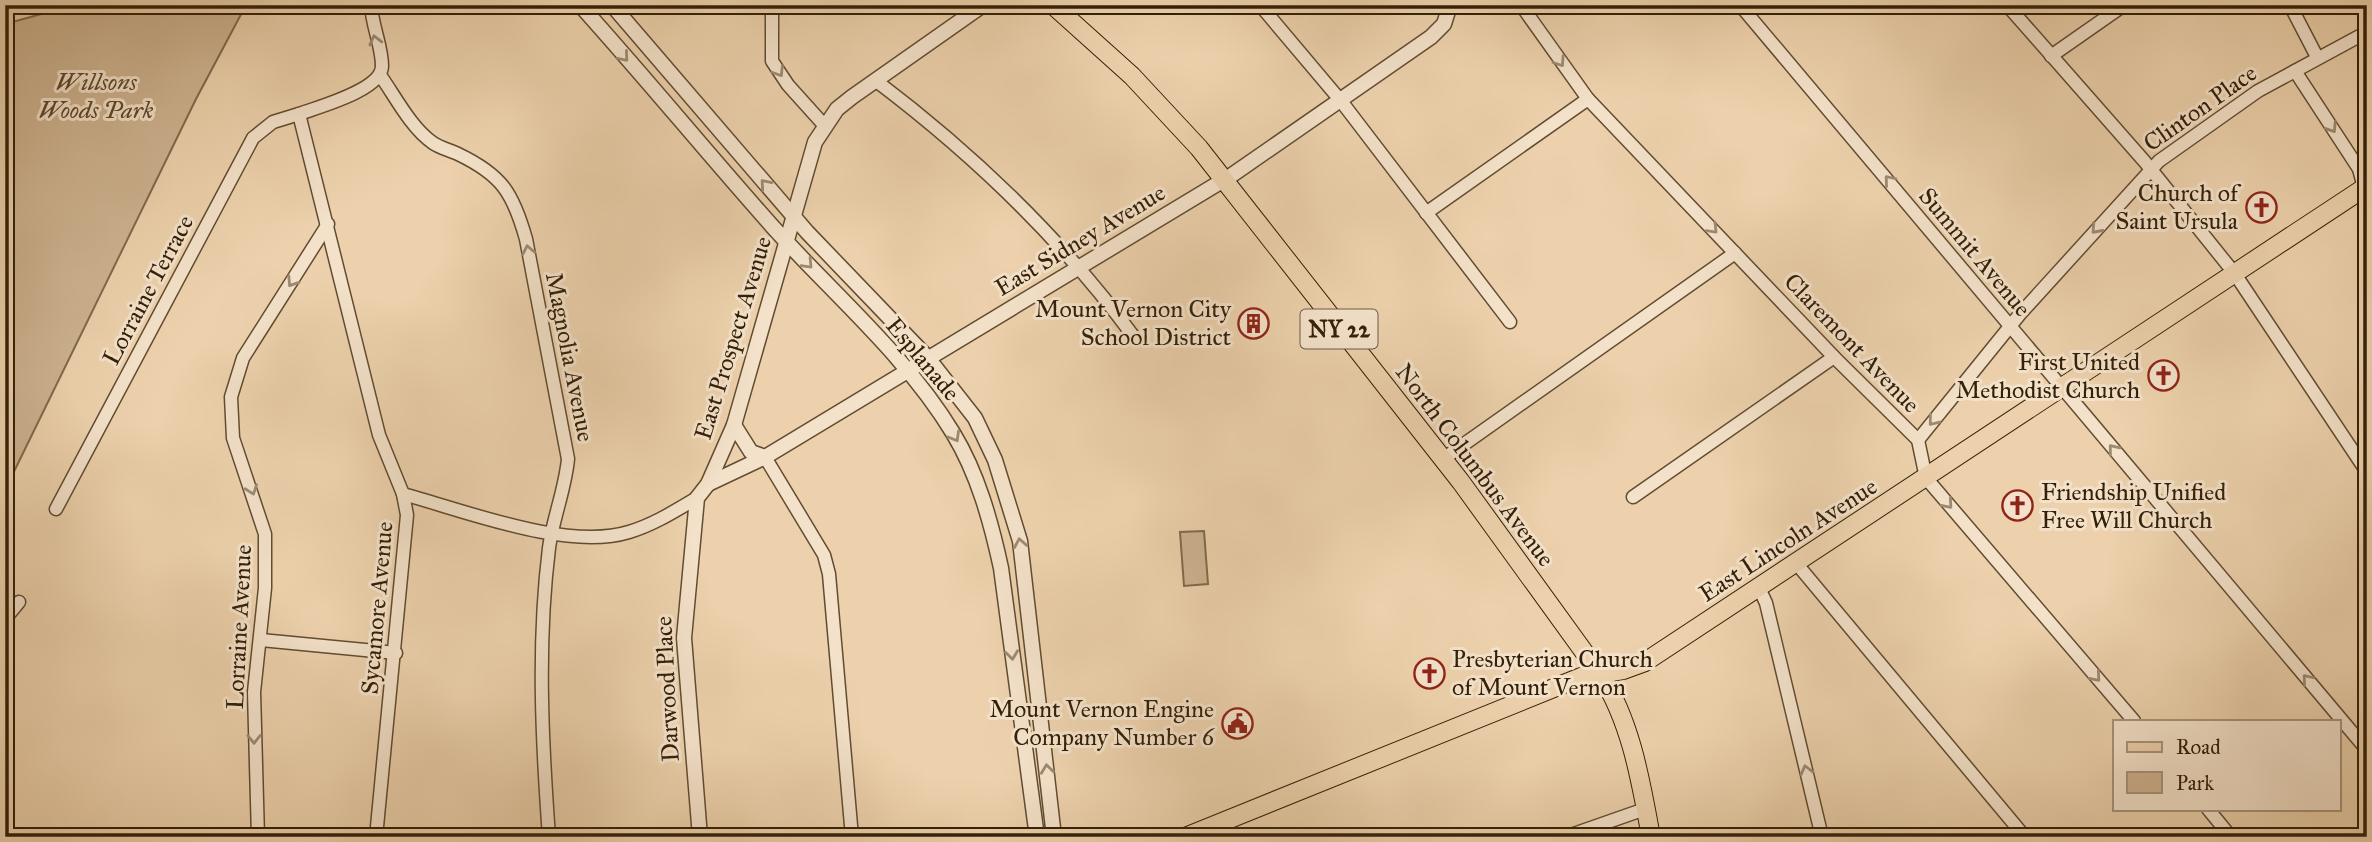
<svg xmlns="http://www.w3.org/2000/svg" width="2372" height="842" font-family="'IM FELL Great Primer',serif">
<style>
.green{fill:#cdb390;stroke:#806a4c;stroke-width:2}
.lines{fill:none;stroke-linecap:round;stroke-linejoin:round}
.minor-casing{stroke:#614c31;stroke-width:15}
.tertiary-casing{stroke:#614c31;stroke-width:17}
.primary-casing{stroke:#332008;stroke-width:20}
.minor{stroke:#f3e1c9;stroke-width:12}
.tertiary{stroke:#f3e1c9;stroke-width:14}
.primary{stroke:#ecd1ac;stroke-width:18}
.rail-casing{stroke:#332008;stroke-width:6}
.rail{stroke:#f3e1c9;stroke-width:3.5;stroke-dasharray:10;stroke-linecap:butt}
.oneway{stroke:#9d8a72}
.labels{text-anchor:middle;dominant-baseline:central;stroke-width:6;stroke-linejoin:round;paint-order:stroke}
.shield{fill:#f3e1c9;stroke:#6d5a42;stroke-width:2}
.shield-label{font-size:23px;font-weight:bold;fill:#332008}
.park-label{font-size:24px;font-style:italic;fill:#5a452a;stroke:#f3e1c9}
.street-label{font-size:24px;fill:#332008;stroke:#f3e1c9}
.poi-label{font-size:24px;fill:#332008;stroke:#f3e1c9;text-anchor:end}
</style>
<rect width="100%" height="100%" fill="#ecd1ac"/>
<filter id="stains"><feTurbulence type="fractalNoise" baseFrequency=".00286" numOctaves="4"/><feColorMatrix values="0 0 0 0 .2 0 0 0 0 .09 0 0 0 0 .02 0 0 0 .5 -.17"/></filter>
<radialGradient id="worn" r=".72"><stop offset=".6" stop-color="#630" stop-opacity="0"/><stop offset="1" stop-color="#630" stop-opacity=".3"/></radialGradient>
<!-- green -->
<g class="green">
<polygon points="74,5 246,5 196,99 5,490 5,24"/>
<polygon points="1204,531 1208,584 1184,586 1180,532"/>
</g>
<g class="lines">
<defs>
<g id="minor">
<path d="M371,5C372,26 382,46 382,66C382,90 318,107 299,114L379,435L403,494L407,515L376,837"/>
<polyline points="772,5 772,61 788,85 824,125"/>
<polyline points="1260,5 1341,101 1510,322"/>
<polyline points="1521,5 1588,99 1834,357 1918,440 1926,478 2134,721"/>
<polyline points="1740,5 2367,750"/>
<polyline points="2007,5 2145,162 2235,274 2367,472"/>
<polyline points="2290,5 2317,57"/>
<polyline points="2051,56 2124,5"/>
<polyline points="2295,71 2359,169 2367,199"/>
<path d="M380,75C395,96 411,128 433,143C440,148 450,150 458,154C502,175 513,193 526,239L568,459C565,490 553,518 549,548C537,644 542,741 549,837"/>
<path d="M875,80C973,154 1061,238 1134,337"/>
<polyline points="1426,213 1588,99"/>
<polyline points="1918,440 2020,314 2159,161 2258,91 2367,32"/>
<polyline points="765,457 824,555 829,574 852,837"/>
<polyline points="1443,459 1735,253"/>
<path d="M403,494C466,511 567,551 629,532C653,525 675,511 697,498"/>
<polyline points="1633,497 1834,357"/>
<polyline points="56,509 253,138 273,122 299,114"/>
<polyline points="1796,563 2025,837"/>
<polyline points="1759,588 1766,603 1822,837"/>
<polyline points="5,619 19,602"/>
<polyline points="261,640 396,653"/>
<polyline points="2208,809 2231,837"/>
<polyline points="258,837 254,692 265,588 265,534 233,438 231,397 243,358 328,224"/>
<polyline points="1565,837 1645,809"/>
<polyline points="1635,837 1650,833"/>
</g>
<g id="tertiary">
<path d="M580,5C645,77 707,153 772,226C832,293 906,355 953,433C978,474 991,522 1001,568L1037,837"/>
<polyline points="612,5 807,232 928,358 975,418 995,460 1020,541 1054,837"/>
<polyline points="734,425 751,452 765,457"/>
<polyline points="708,484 765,457 1232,175 1431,37 1444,24 1450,5"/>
<polyline points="700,837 684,638 697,498 708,484 734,425 815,142 837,109 852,97 983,5"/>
</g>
<g id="primary">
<path d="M1053,5L1132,76L1199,148L1461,482L1600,674C1631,721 1641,782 1651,837"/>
<polyline points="1185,837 1581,677 1623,670 1645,662 2367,186"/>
</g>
</defs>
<!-- minor casing -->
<use href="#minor" class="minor-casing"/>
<!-- tertiary casing -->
<use href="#tertiary" class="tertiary-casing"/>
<!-- primary casing -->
<use href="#primary" class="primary-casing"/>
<!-- minor -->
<use href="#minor" class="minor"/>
<!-- tertiary -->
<use href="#tertiary" class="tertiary"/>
<!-- primary -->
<use href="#primary" class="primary"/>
<defs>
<polyline id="rail" points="5,14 34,5"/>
</defs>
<!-- rail casing -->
<use href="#rail" class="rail-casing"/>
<!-- rail -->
<use href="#rail" class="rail"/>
</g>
<!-- one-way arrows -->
<defs><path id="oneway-chevron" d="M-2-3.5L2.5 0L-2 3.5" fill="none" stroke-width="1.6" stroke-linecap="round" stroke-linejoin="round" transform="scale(1.75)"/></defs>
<g class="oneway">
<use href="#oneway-chevron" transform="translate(375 40) rotate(-104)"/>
<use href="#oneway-chevron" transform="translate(624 57) rotate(50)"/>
<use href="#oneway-chevron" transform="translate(1560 62) rotate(56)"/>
<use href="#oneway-chevron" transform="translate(779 72) rotate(58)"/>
<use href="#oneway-chevron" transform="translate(2332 128) rotate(57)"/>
<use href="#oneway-chevron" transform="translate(1889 180) rotate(-130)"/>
<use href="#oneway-chevron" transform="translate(765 184) rotate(-131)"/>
<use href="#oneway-chevron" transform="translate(1713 229) rotate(46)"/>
<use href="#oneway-chevron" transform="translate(2096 229) rotate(132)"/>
<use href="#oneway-chevron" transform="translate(528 250) rotate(-101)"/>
<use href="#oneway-chevron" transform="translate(808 264) rotate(47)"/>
<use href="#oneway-chevron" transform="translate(292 282) rotate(123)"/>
<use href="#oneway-chevron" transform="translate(1933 421) rotate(129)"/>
<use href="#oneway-chevron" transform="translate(955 437) rotate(60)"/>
<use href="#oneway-chevron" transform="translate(2113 449) rotate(-129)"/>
<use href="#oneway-chevron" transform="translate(252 490) rotate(70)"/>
<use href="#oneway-chevron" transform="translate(1948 504) rotate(49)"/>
<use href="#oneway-chevron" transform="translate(1020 543) rotate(-100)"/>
<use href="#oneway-chevron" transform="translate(1012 655) rotate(83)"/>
<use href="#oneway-chevron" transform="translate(2096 677) rotate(49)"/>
<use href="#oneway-chevron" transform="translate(2307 679) rotate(-130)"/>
<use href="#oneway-chevron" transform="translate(254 739) rotate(90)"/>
<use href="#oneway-chevron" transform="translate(1047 769) rotate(-97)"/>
<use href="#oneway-chevron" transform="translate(1806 770) rotate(-104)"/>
</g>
<!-- icons -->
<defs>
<symbol id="church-ring" viewBox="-11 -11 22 22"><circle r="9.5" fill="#f3e1c9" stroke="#8f2418" stroke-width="1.5"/><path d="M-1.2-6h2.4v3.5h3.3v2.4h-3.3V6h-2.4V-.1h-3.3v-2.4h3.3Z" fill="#8f2418"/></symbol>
<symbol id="building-ring" viewBox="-11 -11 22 22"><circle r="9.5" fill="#f3e1c9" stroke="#8f2418" stroke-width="1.5"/><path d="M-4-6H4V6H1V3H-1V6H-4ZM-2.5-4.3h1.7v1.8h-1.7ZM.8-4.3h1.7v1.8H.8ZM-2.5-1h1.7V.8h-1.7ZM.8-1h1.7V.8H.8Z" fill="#8f2418"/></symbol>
<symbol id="civic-ring" viewBox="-11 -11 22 22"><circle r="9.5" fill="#f3e1c9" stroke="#8f2418" stroke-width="1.5"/><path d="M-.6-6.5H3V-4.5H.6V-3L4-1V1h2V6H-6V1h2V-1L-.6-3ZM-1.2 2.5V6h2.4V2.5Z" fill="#8f2418"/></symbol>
</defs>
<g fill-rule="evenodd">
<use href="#church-ring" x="2244" y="190" width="35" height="35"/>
<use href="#building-ring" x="1236" y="306" width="35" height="35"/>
<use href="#church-ring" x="2146" y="358" width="35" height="35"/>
<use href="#church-ring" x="2000" y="488" width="35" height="35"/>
<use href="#church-ring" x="1412" y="656" width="35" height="35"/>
<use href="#civic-ring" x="1220" y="706" width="35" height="35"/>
</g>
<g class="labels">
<!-- shield labels -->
<rect class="shield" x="1300.5" y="309.5" width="77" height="39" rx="5"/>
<g class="shield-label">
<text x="1339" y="329">NY 22</text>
</g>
<!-- park labels -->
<g class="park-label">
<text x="96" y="82">Willsons<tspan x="96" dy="28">Woods Park</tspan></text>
</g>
<!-- street labels -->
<g class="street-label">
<text transform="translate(2200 108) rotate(-35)">Clinton Place</text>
<text transform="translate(1080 240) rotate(-31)">East Sidney Avenue</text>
<text transform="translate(1975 252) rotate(50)">Summit Avenue</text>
<text transform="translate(148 290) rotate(-62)">Lorraine Terrace</text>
<text transform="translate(733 338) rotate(-73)">East Prospect Avenue</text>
<text transform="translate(1852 343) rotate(46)">Claremont Avenue</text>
<text transform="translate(570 357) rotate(79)">Magnolia Avenue</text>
<text transform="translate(923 359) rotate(50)">Esplanade</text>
<text transform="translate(1475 465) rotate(53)">North Columbus Avenue</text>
<text transform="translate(1788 540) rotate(-33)">East Lincoln Avenue</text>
<text transform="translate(377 608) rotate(-85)">Sycamore Avenue</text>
<text transform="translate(239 627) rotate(-87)">Lorraine Avenue</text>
<text transform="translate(667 689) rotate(-93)">Darwood Place</text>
</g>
<!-- poi labels -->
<g class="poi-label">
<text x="2238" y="193">Church of<tspan x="2238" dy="28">Saint Ursula</tspan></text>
<text x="1231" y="309">Mount Vernon City<tspan x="1231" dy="28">School District</tspan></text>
<text x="2140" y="362">First United<tspan x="2140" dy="28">Methodist Church</tspan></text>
<text x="2041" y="492" text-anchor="start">Friendship Unified<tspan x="2041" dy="28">Free Will Church</tspan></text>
<text x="1452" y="659" text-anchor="start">Presbyterian Church<tspan x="1452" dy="28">of Mount Vernon</tspan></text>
<text x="1214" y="709">Mount Vernon Engine<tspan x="1214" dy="28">Company Number 6</tspan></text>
</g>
</g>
<!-- margin -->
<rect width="2372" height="842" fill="none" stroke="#ecd1ac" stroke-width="28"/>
<rect x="7" y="7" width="2358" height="828" fill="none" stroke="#332008" stroke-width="3.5"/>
<rect x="14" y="14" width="2344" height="814" fill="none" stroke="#332008" stroke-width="2"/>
<!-- legend -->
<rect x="2113" y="720" width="228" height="91" fill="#f3e1c9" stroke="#a6947c" stroke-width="2"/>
<rect x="2127" y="742" width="35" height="10" fill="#ecd1ac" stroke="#a6947c" stroke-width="2"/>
<text x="2176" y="754" font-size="21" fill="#332008">Road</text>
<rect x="2127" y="772" width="35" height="21" fill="#cdb390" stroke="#a6947c" stroke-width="2"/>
<text x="2176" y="790" font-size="21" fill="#332008">Park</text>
<rect width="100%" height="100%" filter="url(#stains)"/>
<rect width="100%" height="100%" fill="url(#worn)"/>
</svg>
